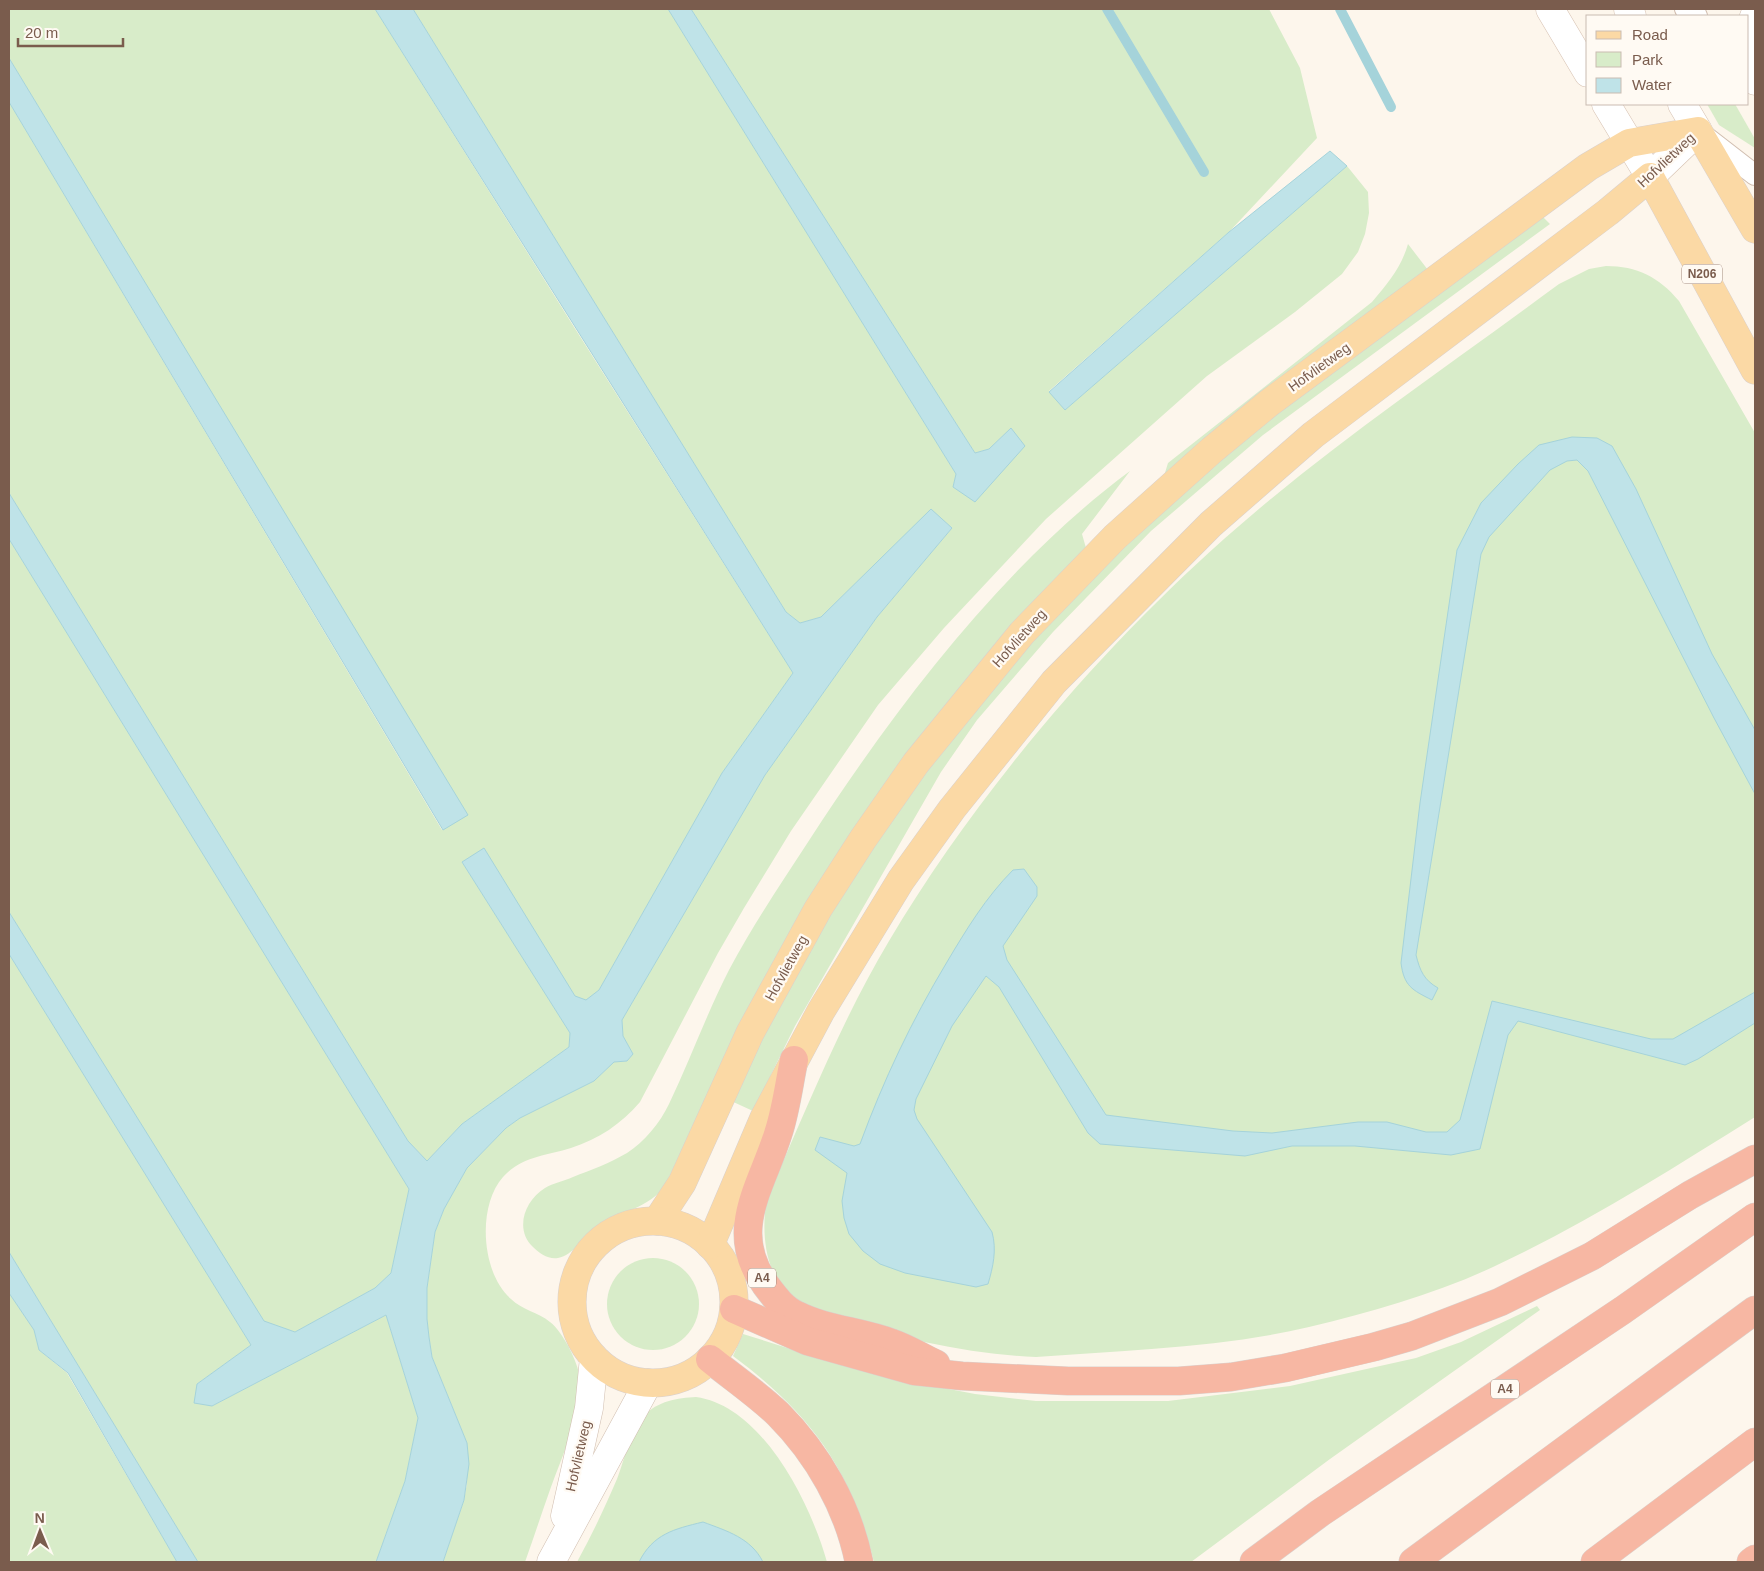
<svg xmlns="http://www.w3.org/2000/svg" width="1764" height="1571" font-family="Arial,sans-serif">
<style>
.green{fill:#d8ecc9}
.water{fill:#bfe3e8;stroke:#a5d3da}
.lines{fill:none;stroke-linecap:round;stroke-linejoin:round}
.stream{stroke:#a5d3da;stroke-width:10}
.service-casing{stroke:#d1beb0;stroke-width:22}
.minor-casing{stroke:#d1beb0;stroke-width:29}
.secondary-casing{stroke:#d6c0b0;stroke-width:29}
.primary-casing{stroke:#dad1cd;stroke-width:29}
.motorway-casing{stroke:#dad1cd;stroke-width:29}
.service{stroke:#fff;stroke-width:20}
.minor{stroke:#fff;stroke-width:28}
.secondary{stroke:#fff;stroke-width:28}
.primary{stroke:#fbd9a5;stroke-width:28}
.motorway{stroke:#f7b7a3;stroke-width:28}
.labels{text-anchor:middle;dominant-baseline:central;stroke-width:4.5;stroke-linejoin:round;paint-order:stroke}
.shield{fill:#fffaf3;stroke:#a28b7f;stroke-width:1}
.shield-label{font-size:12px;font-weight:bold;fill:#7a5c4d}
.street-label{font-size:14px;fill:#7a5c4d;stroke:#fffaf3}
</style>
<rect width="100%" height="100%" fill="#fdf6ec"/>
<!-- green -->
<g class="green">
<polygon points="9,9 375,9 574,327 793,673 722,773 599,990 586,1001 575,997 484,849 462,862 570,1033 569,1047 462,1124 427,1161 408,1141 9,493 9,102 442,830 467,815 9,58"/>
<path d="M413,9H668L956,474L953,487L975,501L1011,428L989,449L975,453L691,9H1269L1300,68L1317,138L1229,232L1049,391L1065,410L1347,166L1368,192L1369,213L1365,234L1358,252L1342,274L1295,312L1207,376L1046,519L944,628L878,705L791,831L744,908L718,953L640,1102C621,1124 599,1139 571,1148C546,1156 522,1156 503,1177C477,1206 481,1273 511,1299C522,1310 538,1312 550,1322C563,1332 578,1362 580,1378C581,1383 579,1391 578,1397C575,1429 562,1457 551,1487C542,1512 534,1537 525,1562H443L464,1500L467,1483V1443L432,1357L429,1337L427,1319V1288L435,1232L444,1209L467,1168L506,1128L520,1118L594,1081L614,1062L627,1061L633,1054L623,1036L622,1020L765,775L877,617L952,528L931,510L821,617L800,623L786,612Z"/>
<polygon points="1707,104 1735,104 1755,139 1755,148 1719,125"/>
<polygon points="1541,215 1550,224 1263,435 1151,531 1053,632 977,720 941,772 795,1026 753,1111 729,1100 748,1058 865,854 964,719 1093,573 1257,426"/>
<path d="M1408,244L1428,270L1164,476L1168,463L1372,302C1388,283 1401,268 1408,244Z"/>
<path d="M1606,266C1637,266 1659,277 1679,301L1755,433V1117C1670,1170 1584,1225 1493,1267C1435,1294 1372,1312 1309,1327C1221,1348 1127,1350 1036,1357C968,1354 900,1339 836,1317C822,1312 803,1307 791,1297C764,1273 761,1231 767,1198C806,1111 840,1023 889,941C975,796 1098,651 1224,539C1329,446 1447,367 1559,284L1589,269Z"/>
<path d="M1130,471L1082,534L1086,548L739,1028L664,1188C640,1213 619,1210 593,1229C581,1238 574,1255 558,1258C549,1260 539,1253 533,1247C514,1229 525,1200 545,1188C553,1183 564,1181 573,1177C591,1170 610,1163 627,1153C644,1142 660,1123 669,1104C690,1060 707,1013 729,970C753,925 782,882 810,839C896,707 1002,566 1130,471Z"/>
<polygon points="9,539 409,1189 391,1273 375,1288 295,1332 264,1322 9,912"/>
<polygon points="9,954 251,1345 197,1384 212,1406 386,1315 418,1418 405,1481 376,1562 198,1562 9,1252"/>
<circle cx="653" cy="1304" r="46"/>
<polygon points="9,1293 34,1330 39,1350 67,1373 177,1562 9,1562"/>
<path d="M1537,1306L1540,1310L1330,1459L1191,1562H874C850,1468 811,1414 733,1356L743,1334L848,1367L902,1380L975,1394L1036,1401H1168L1290,1386L1416,1358L1461,1342Z"/>
<path d="M696,1397C763,1406 811,1505 827,1562H577C592,1535 605,1507 617,1479C625,1459 629,1433 644,1416C657,1401 678,1398 696,1397Z"/>
</g>
<!-- water -->
<g class="water">
<polygon points="375,9 413,9 786,612 800,623 821,617 931,509 952,528 877,617 765,775 622,1020 623,1036 633,1054 627,1061 614,1062 594,1081 520,1118 506,1128 467,1168 444,1209 435,1232 427,1288 427,1319 429,1337 432,1357 467,1443 469,1464 464,1500 443,1562 376,1562 405,1481 418,1418 386,1315 212,1406 194,1403 197,1384 251,1345 9,954 9,912 264,1321 295,1332 375,1288 391,1273 409,1189 9,539 9,493 408,1141 427,1161 462,1124 569,1047 570,1033 462,862 484,848 575,996 586,1000 599,990 722,773 793,673"/>
<polygon points="668,9 691,9 975,453 989,449 1011,428 1025,446 975,502 953,487 956,474"/>
<polygon points="9,58 468,815 443,830 9,102"/>
<polygon points="1330,151 1347,166 1065,410 1049,392 1229,232"/>
<path d="M1572,437L1597,438L1612,446L1636,489L1712,654L1755,730V794L1714,718L1588,471L1577,460L1567,461L1550,470L1489,537L1481,554L1416,955C1420,971 1424,980 1438,988L1432,1000C1412,990 1404,986 1401,963L1420,803L1457,550L1481,503L1518,464L1539,445Z"/>
<path d="M1024,869L1037,887V896L1003,946L1007,960L1106,1115L1233,1131L1272,1133L1358,1122H1387L1426,1132H1447L1460,1120L1492,1001L1651,1039H1673L1755,992V1023L1698,1059L1685,1065L1518,1021L1508,1035L1480,1149L1451,1155L1355,1146H1292L1245,1156L1100,1144L1088,1133L999,987L986,976L952,1026L916,1099L914,1110L917,1119L992,1232C997,1250 993,1267 988,1284L976,1287L905,1273L880,1264L863,1251L849,1234L844,1218L842,1201L847,1173L815,1150L820,1137L854,1146L860,1144C884,1079 911,1022 947,962C966,930 986,897 1013,870Z"/>
<polygon points="9,1252 198,1562 177,1562 68,1373 39,1350 34,1330 9,1293"/>
<path d="M703,1522C727,1531 751,1538 763,1562H639C653,1534 674,1529 703,1522Z"/>
</g>
<g class="lines">
<!-- stream -->
<g class="stream">
<polyline points="1107,9 1204,172"/>
<polyline points="1340,9 1391,107"/>
</g>
<defs>
<g id="service">
<polyline points="1685,9 1697,16"/>
<polyline points="1706,137 1755,175"/>
</g>
<g id="minor">
<path d="M1755,14C1746,34 1748,61 1755,81"/>
<polyline points="565,1516 589,1408 594,1358"/>
<polyline points="551,1562 648,1383"/>
</g>
<g id="secondary">
<polyline points="1550,9 1588,73"/>
<polyline points="1628,9 1632,16"/>
<polyline points="1606,104 1650,177 1698,131 1682,104"/>
</g>
<g id="primary">
<polyline points="657,1221 682,1183 750,1033 818,909 863,839 916,763 1022,633 1115,537 1212,450 1269,403 1588,167 1629,143 1698,131 1755,229"/>
<circle cx="653" cy="1302" r="81"/>
<polyline points="710,1245 764,1118 821,1011 901,880 952,809 1054,682 1211,524 1313,435 1608,212 1650,177 1755,370"/>
</g>
<g id="motorway">
<path d="M794,1060C789,1084 786,1110 778,1134C762,1186 727,1230 765,1284C774,1296 783,1309 797,1315C827,1330 861,1331 892,1343C907,1348 921,1357 936,1364"/>
<polyline points="734,1309 807,1341 914,1371 962,1376 1068,1381 1179,1381 1231,1377 1285,1368 1374,1347 1412,1336 1500,1302 1592,1256 1690,1195 1755,1159"/>
<path d="M710,1359C732,1377 757,1394 778,1414C818,1454 848,1507 859,1562"/>
<polyline points="1254,1562 1320,1513 1623,1310 1755,1217"/>
<polyline points="1413,1562 1755,1310"/>
<polyline points="1595,1562 1755,1442"/>
<polyline points="1751,1562 1755,1559"/>
</g>
</defs>
<!-- service casing -->
<use href="#service" class="service-casing"/>
<!-- minor casing -->
<use href="#minor" class="minor-casing"/>
<!-- secondary casing -->
<use href="#secondary" class="secondary-casing"/>
<!-- primary casing -->
<use href="#primary" class="primary-casing"/>
<!-- motorway casing -->
<use href="#motorway" class="motorway-casing"/>
<!-- service -->
<use href="#service" class="service"/>
<!-- minor -->
<use href="#minor" class="minor"/>
<!-- secondary -->
<use href="#secondary" class="secondary"/>
<!-- primary -->
<use href="#primary" class="primary"/>
<!-- motorway -->
<use href="#motorway" class="motorway"/>
</g>
<g class="labels">
<!-- shield labels -->
<g class="shield">
<rect x="1682" y="264.5" width="40" height="19" rx="4"/>
<rect x="748" y="1268.5" width="28" height="19" rx="4"/>
<rect x="1491" y="1379.5" width="28" height="19" rx="4"/>
</g>
<g class="shield-label">
<text x="1702" y="274">N206</text>
<text x="762" y="1278">A4</text>
<text x="1505" y="1389">A4</text>
</g>
<!-- street labels -->
<g class="street-label">
<text transform="translate(1666 160) rotate(-43)">Hofvlietweg</text>
<text transform="translate(1319 367) rotate(-36)">Hofvlietweg</text>
<text transform="translate(1019 638) rotate(-48)">Hofvlietweg</text>
<text transform="translate(786 968) rotate(-61)">Hofvlietweg</text>
<text transform="translate(578 1456) rotate(-77)">Hofvlietweg</text>
</g>
</g>
<!-- border -->
<rect width="1764" height="1571" fill="none" stroke="#7a5c4d" stroke-width="20"/>
<!-- legend -->
<rect x="1586" y="15" width="162" height="90" fill="#fffaf3" stroke="#cabbb1"/>
<rect x="1596" y="31" width="25" height="8" fill="#fbd9a5" stroke="#cabbb1"/>
<text x="1632" y="40" font-size="15" fill="#7a5c4d">Road</text>
<rect x="1596" y="52" width="25" height="15" fill="#d8ecc9" stroke="#cabbb1"/>
<text x="1632" y="65" font-size="15" fill="#7a5c4d">Park</text>
<rect x="1596" y="78" width="25" height="15" fill="#bfe3e8" stroke="#cabbb1"/>
<text x="1632" y="90" font-size="15" fill="#7a5c4d">Water</text>
<!-- north arrow -->
<g transform="translate(40 1531) rotate(359)" stroke="#fffaf3" stroke-width="4" paint-order="stroke">
<path d="M0-4L9 19L0 12L-9 19Z" fill="#7a5c4d"/>
<text y="-8" font-size="14" font-weight="bold" text-anchor="middle" fill="#7a5c4d">N</text>
</g>
<!-- scale -->
<path d="M18 38v8h105v-8" fill="none" stroke="#7a5c4d" stroke-width="2.5"/>
<text x="25" y="38" font-size="15" fill="#7a5c4d" stroke="#fffaf3" stroke-width="4" paint-order="stroke">20 m</text>
</svg>
